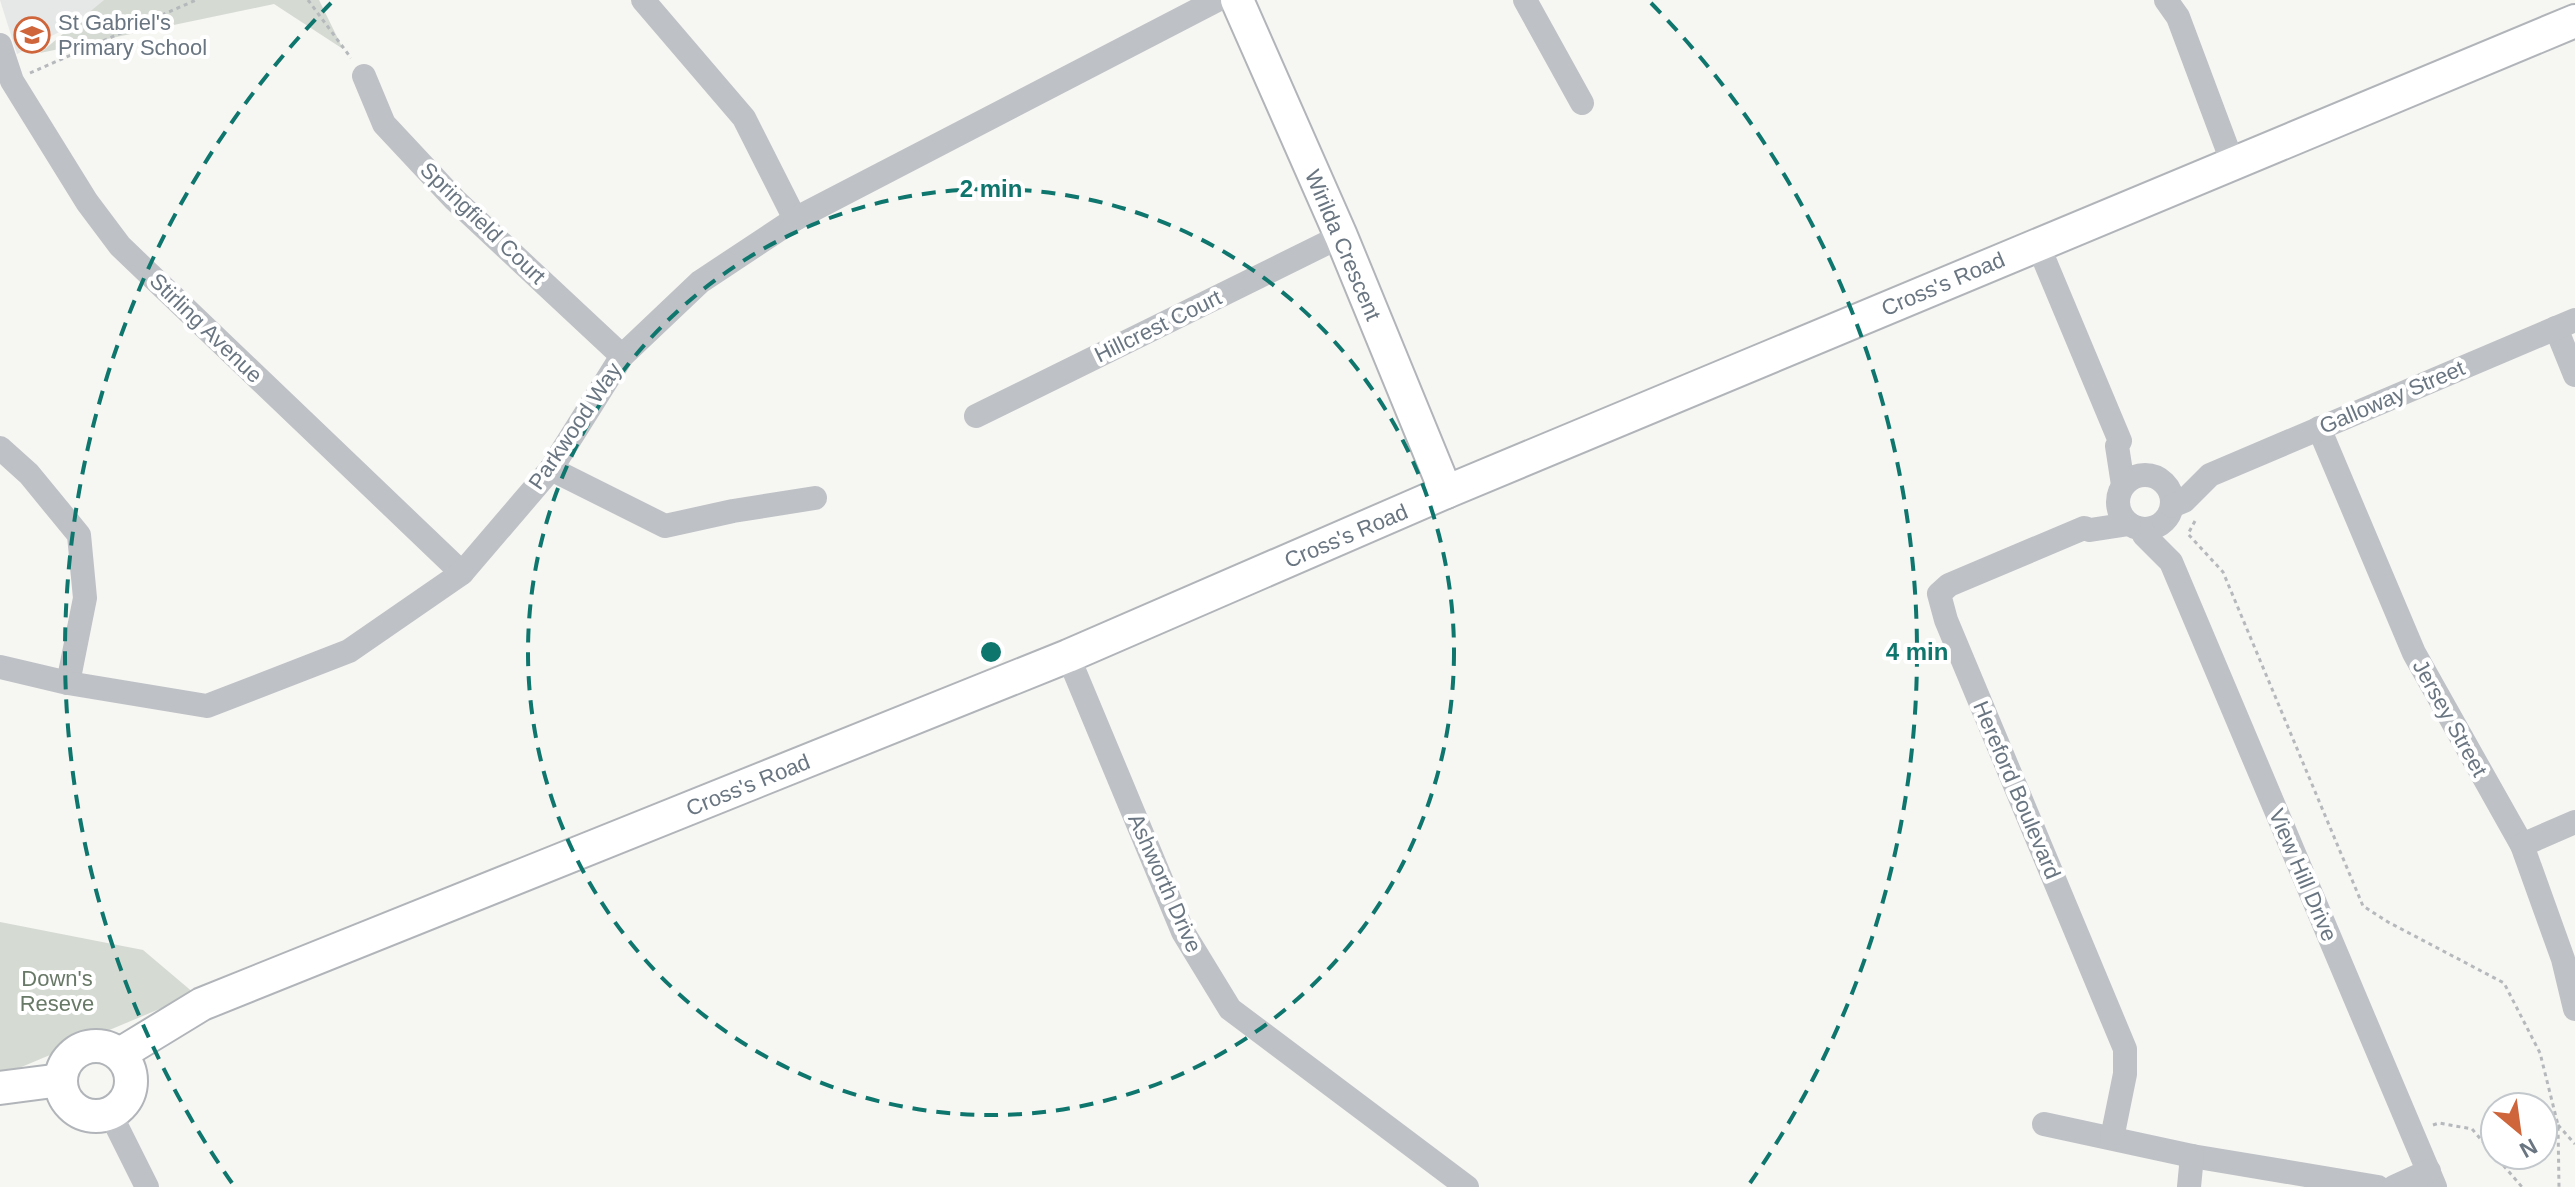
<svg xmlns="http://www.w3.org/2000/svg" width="2575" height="1187" font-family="Arial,sans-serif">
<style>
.built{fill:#e6e8e7}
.green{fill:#d5dad3}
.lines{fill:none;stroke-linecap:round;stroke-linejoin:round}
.secondary-casing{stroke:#b1b5b9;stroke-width:36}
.path{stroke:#b6b9bc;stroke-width:3;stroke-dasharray:4 4;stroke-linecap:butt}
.street{stroke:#bec1c5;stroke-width:24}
.secondary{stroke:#fff;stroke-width:32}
.ring{fill:none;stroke:#0f766e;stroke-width:4;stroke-dasharray:14 10}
.labels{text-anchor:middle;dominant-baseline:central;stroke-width:8;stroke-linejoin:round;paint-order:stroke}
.poi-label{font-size:22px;fill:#697581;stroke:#fff;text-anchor:start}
.street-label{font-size:22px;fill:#697581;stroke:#fff}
.park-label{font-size:22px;fill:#697967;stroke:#fff}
.centre{fill:#0f766e;stroke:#fff;stroke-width:4}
.ring-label{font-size:24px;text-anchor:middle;font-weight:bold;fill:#0f766e;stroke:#fff;stroke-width:8;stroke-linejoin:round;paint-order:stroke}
</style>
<rect width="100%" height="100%" fill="#f6f6f3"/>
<!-- built -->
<polygon class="built" points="0,0 131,0 90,16 17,54"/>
<!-- green -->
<g class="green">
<polygon points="104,0 319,0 343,49 274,4 40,53"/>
<polygon points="0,922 143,950 195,994 0,1076"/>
</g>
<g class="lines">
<defs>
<g id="secondary">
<polyline points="1237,0 1341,236 1446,492"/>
<circle cx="96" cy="1081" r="35"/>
<polyline points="120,1054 202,1004 1068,656 1446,492 2575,21"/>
<polyline points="0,1088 61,1080"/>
</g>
</defs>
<!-- secondary casing -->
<use href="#secondary" class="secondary-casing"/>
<!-- path -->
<g class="path">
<polyline points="308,0 351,58"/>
<polyline points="30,73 196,0"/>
<polyline points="2195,521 2188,534 2223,572 2363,906 2388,922 2504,983 2540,1053 2558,1125 2559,1187"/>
<polyline points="2433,1125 2439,1123 2472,1129 2522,1187"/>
<polyline points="2558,1125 2575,1144"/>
</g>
<!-- street -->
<g class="street">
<polyline points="643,0 744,118 795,219"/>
<polyline points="1525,0 1582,103"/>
<polyline points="2166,0 2178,17 2233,164"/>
<polyline points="0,45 12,81 87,202 120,246 462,573"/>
<polyline points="364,76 384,124 455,200 622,356"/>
<polyline points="2038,245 2120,441 2117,446 2123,485"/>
<polyline points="2556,328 2575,375"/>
<polyline points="976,416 1341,236"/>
<polyline points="2319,428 2414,653 2522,845 2563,959 2575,1009"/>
<polyline points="0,448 29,474 79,535 85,598 68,683"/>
<polyline points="551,469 665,526 733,511 815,498"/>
<circle cx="2145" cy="502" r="27"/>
<polyline points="2172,506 2184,501 2210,475 2575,320"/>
<polyline points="2142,529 2144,535 2171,562 2435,1187"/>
<polyline points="1068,656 1183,932 1230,1009 1467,1187"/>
<polyline points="0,667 68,683 207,706 349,651 462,573 551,469 622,356 700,282 795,219 1217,0"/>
<polyline points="2522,845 2575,822"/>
<polyline points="110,1113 147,1187"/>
<polyline points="2044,1124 2192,1156 2378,1187"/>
<polyline points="2112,1138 2125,1074 2125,1049 1946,620 1939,594 1949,585 2084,528 2090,530 2129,524"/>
<polyline points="2189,1187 2192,1156"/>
<polyline points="2394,1187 2429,1171"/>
</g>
<!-- secondary -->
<use href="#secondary" class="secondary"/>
</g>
<!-- distance rings -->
<g class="ring">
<circle cx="991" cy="652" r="463"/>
<path d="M232 1183A926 926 0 0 1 331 3M1651 3A926 926 0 0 1 1750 1183"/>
</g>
<!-- icons -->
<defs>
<symbol id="school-ring" viewBox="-11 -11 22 22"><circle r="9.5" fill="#fff" stroke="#ce653b" stroke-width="1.5"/><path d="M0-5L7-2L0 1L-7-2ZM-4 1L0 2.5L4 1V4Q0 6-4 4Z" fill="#ce653b"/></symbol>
</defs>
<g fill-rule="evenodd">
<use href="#school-ring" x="12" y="15" width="40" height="40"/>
</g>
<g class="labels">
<!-- poi labels -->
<g class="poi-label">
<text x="58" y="22">St Gabriel's<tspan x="58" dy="25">Primary School</tspan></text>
</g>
<!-- street labels -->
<g class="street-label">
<text transform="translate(483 223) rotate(44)">Springfield Court</text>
<text transform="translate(1343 245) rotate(67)">Wirilda Crescent</text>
<text transform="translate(1943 284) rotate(-23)">Cross's Road</text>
<text transform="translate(1158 326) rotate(-26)">Hillcrest Court</text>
<text transform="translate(206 328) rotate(44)">Stirling Avenue</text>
<text transform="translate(2392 397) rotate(-23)">Galloway Street</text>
<text transform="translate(575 426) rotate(-56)">Parkwood Way</text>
<text transform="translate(1346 536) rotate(-23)">Cross's Road</text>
<text transform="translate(2450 718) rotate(61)">Jersey Street</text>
<text transform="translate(748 785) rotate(-22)">Cross's Road</text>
<text transform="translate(2017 790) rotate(67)">Hereford Boulevard</text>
<text transform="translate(2303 875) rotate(67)">View Hill Drive</text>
<text transform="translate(1165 883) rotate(66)">Ashworth Drive</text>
</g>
<!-- park labels -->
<g class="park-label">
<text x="57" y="978">Down's<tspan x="57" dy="25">Reseve</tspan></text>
</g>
</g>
<circle cx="991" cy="652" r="12" class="centre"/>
<g class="ring-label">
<text x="991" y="197">2 min</text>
<text x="1917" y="660">4 min</text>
</g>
<!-- north arrow -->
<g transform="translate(2519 1131) rotate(151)"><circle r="38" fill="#ffffff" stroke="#c3c8cd" stroke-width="2"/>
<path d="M0-6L14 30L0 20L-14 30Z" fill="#ce653b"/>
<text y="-12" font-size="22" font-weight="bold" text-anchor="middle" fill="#697581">N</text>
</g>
</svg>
